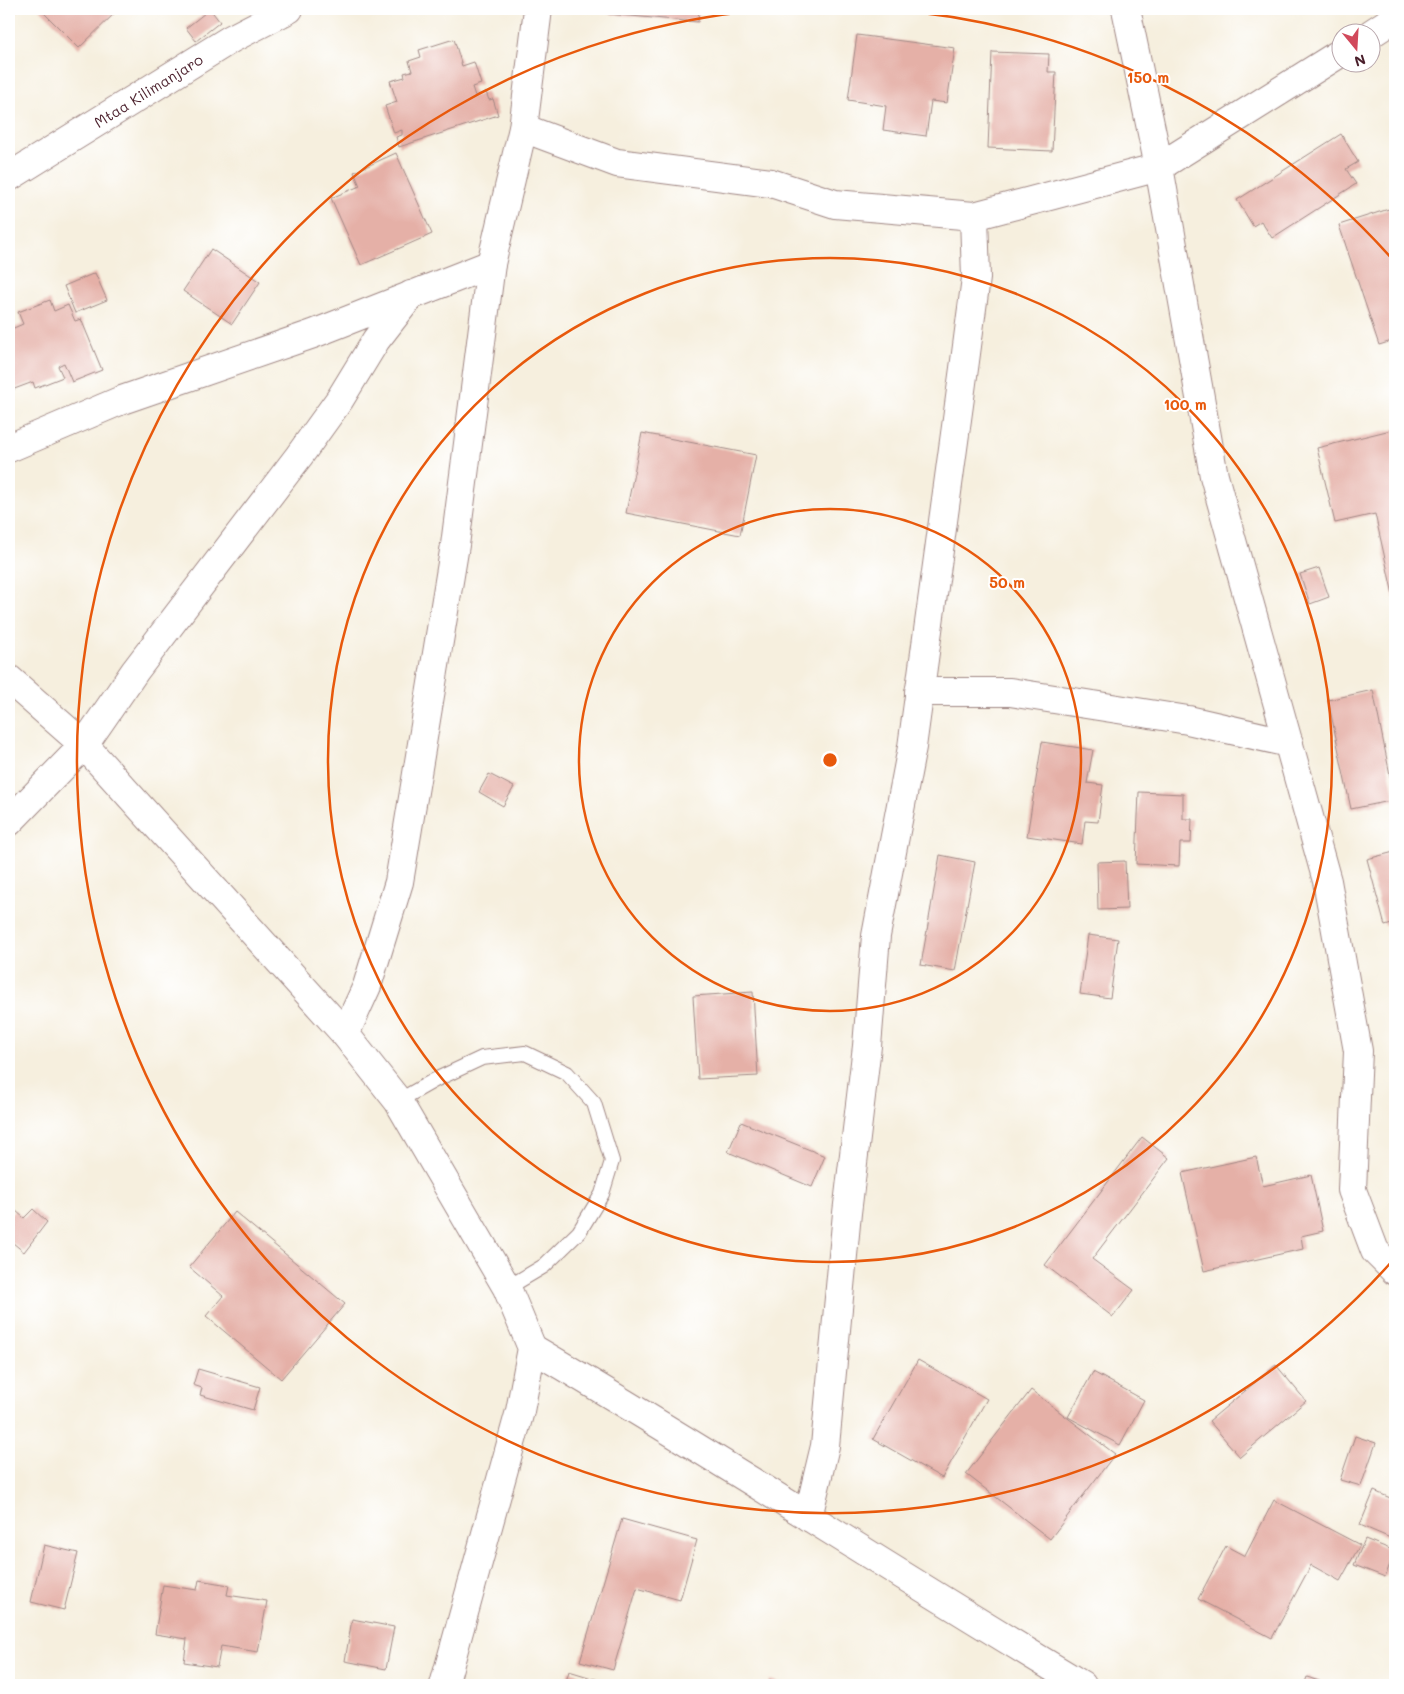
<svg xmlns="http://www.w3.org/2000/svg" width="1404" height="1694" font-family="Mali,sans-serif">
<style>
.building{fill:#e5b0a7}
.lines{fill:none;stroke-linecap:round;stroke-linejoin:round}
.service-casing{stroke:#a08784;stroke-width:16}
.minor-casing{stroke:#a08784;stroke-width:30}
.tertiary-casing{stroke:#a08784;stroke-width:30}
.service{stroke:#fff;stroke-width:14}
.minor{stroke:#fff;stroke-width:28}
.tertiary{stroke:#fff;stroke-width:28}
.ring{fill:none;stroke:#e8590c;stroke-width:2.5}
.labels{text-anchor:middle;dominant-baseline:central;stroke-width:4;stroke-linejoin:round;paint-order:stroke}
.street-label{font-size:15px;fill:#4a1f2b;stroke:#fff}
.centre{fill:#e8590c;stroke:#fff;stroke-width:2.5}
.ring-label{font-size:15px;text-anchor:middle;font-weight:bold;fill:#e8590c;stroke:#fff;stroke-width:4;stroke-linejoin:round;paint-order:stroke}
</style>
<rect width="100%" height="100%" fill="#fff"/>
<filter id="ink" filterUnits="userSpaceOnUse"><feTurbulence type="fractalNoise" baseFrequency=".02" numOctaves="2"/><feDisplacementMap in="SourceGraphic" scale="10" xChannelSelector="R" yChannelSelector="G"/><feConvolveMatrix kernelMatrix="1 2 1 2 8 2 1 2 1" color-interpolation-filters="sRGB"/></filter>
<filter id="wash" filterUnits="userSpaceOnUse"><feTurbulence type="fractalNoise" baseFrequency=".0096" numOctaves="4" result="noise"/><feDisplacementMap in="SourceGraphic" scale="20" xChannelSelector="R" yChannelSelector="G"/><feGaussianBlur stdDeviation="1.12" result="paint"/><feColorMatrix in="noise" values="0 0 0 0 0 0 0 0 0 0 0 0 0 0 0 0 0 1.4 0 .05"/><feComposite in="paint" operator="in"/></filter>
<g filter="url(#wash)">
<rect width="100%" height="100%" fill="#f6efde"/>
<g id="blocks">
<!-- building -->
<g class="building">
<polygon points="9,9 21,9 9,15"/>
<polygon points="40,9 119,9 79,48"/>
<polygon points="210,9 220,22 196,41 186,28"/>
<polygon points="608,9 699,9 698,22 608,14"/>
<polygon points="857,35 955,48 947,103 931,101 926,136 883,130 886,106 848,100"/>
<polygon points="454,39 462,66 474,62 481,84 472,87 475,96 486,92 489,100 493,99 498,115 399,147 396,137 402,135 402,130 394,133 385,106 397,102 390,81 405,77 404,73 412,71 409,61 421,57 419,50"/>
<polygon points="992,52 1049,54 1048,72 1056,72 1052,151 988,148"/>
<polygon points="1341,134 1358,162 1346,169 1356,184 1272,238 1261,221 1253,226 1237,200"/>
<polygon points="396,153 432,234 361,265 331,198 360,186 354,172"/>
<polygon points="1395,207 1395,340 1379,345 1339,225"/>
<polygon points="211,249 260,282 232,324 183,291"/>
<polygon points="95,273 107,300 75,313 64,286"/>
<polygon points="50,300 54,311 68,305 75,321 81,319 102,370 72,382 64,363 58,366 63,377 35,388 33,382 9,391 9,330 23,324 18,312"/>
<polygon points="1395,429 1395,598 1394,599 1375,514 1335,523 1317,448"/>
<polygon points="642,433 756,455 740,535 626,513"/>
<polygon points="1319,568 1329,597 1310,604 1300,574"/>
<polygon points="1373,690 1395,800 1351,809 1328,700"/>
<polygon points="1042,742 1093,750 1087,783 1103,785 1098,822 1085,821 1082,844 1027,836"/>
<polygon points="489,774 514,787 503,806 479,792"/>
<polygon points="1139,792 1183,794 1183,819 1192,819 1191,843 1180,843 1179,866 1136,864"/>
<polygon points="1394,852 1395,923 1385,926 1367,859"/>
<polygon points="940,855 975,862 955,971 921,965"/>
<polygon points="1125,861 1127,909 1098,910 1097,862"/>
<polygon points="1088,935 1118,939 1110,998 1080,994"/>
<polygon points="753,992 758,1076 698,1079 693,996"/>
<polygon points="741,1122 825,1156 812,1187 728,1152"/>
<polygon points="1142,1137 1169,1158 1092,1259 1134,1290 1113,1317 1045,1265"/>
<polygon points="1256,1157 1263,1186 1311,1175 1323,1231 1301,1236 1303,1249 1204,1271 1182,1173"/>
<polygon points="33,1209 47,1222 24,1252 13,1243 9,1247 9,1217 15,1210 24,1218"/>
<polygon points="235,1212 345,1304 281,1379 206,1316 223,1296 189,1267"/>
<polygon points="918,1360 987,1399 942,1478 873,1439"/>
<polygon points="1276,1365 1306,1401 1240,1457 1209,1421"/>
<polygon points="198,1369 260,1387 253,1410 200,1395 202,1388 193,1385"/>
<polygon points="1093,1372 1144,1400 1120,1445 1068,1417"/>
<polygon points="1031,1390 1115,1454 1050,1539 966,1474"/>
<polygon points="1355,1436 1376,1443 1361,1486 1340,1480"/>
<polygon points="1374,1491 1395,1500 1395,1540 1360,1525"/>
<polygon points="1274,1500 1360,1545 1340,1581 1311,1565 1272,1638 1198,1599 1226,1546 1245,1556"/>
<polygon points="622,1519 697,1540 680,1600 637,1588 613,1670 580,1661"/>
<polygon points="1365,1539 1395,1551 1385,1577 1354,1565"/>
<polygon points="44,1545 78,1553 64,1610 31,1602"/>
<polygon points="199,1580 229,1585 227,1595 267,1601 258,1652 221,1646 217,1667 184,1662 187,1639 155,1634 163,1585 197,1590"/>
<polygon points="352,1619 394,1627 386,1669 345,1661"/>
<polygon points="569,1671 602,1681 601,1685 565,1685"/>
<polygon points="1307,1677 1331,1685 1304,1685"/>
<polygon points="770,1680 789,1685 768,1685"/>
</g>
</g>
</g>
<g filter="url(#ink)">
<use href="#blocks" fill-opacity="0" stroke="#a08784" stroke-width="1"/>
<g class="lines">
<defs>
<polyline id="service" points="398,1101 435,1080 482,1058 525,1053 567,1073 594,1103 612,1161 602,1194 579,1232 544,1266 507,1288"/>
<g id="minor">
<polyline points="1126,9 1159,167 1214,476 1327,881 1358,1051 1352,1190 1375,1251 1395,1271"/>
<polyline points="1372,33 1395,18"/>
<polyline points="523,128 617,163 771,183 835,204 974,216 1159,167 1342,52"/>
<path id="s1" d="M9,177L231,39L289,9"/>
<polyline points="9,448 122,400 313,334 491,264"/>
<polyline points="919,692 1010,692 1188,720 1289,743"/>
<polyline points="9,822 84,745 135,671 299,456 340,399 376,340 411,295"/>
<polyline points="345,1034 367,986 399,882 455,545 491,264 523,128 538,9"/>
<path d="M532,1348C718,1457 898,1575 1082,1685"/>
<polyline points="808,1517 825,1446 847,1213 867,1046 876,936 912,747 965,361 976,278 974,216"/>
</g>
<polyline id="tertiary" points="9,679 84,745 345,1034 398,1101 507,1288 532,1348 520,1411 444,1685"/>
</defs>
<!-- service casing -->
<use href="#service" class="service-casing"/>
<!-- minor casing -->
<use href="#minor" class="minor-casing"/>
<!-- tertiary casing -->
<use href="#tertiary" class="tertiary-casing"/>
<!-- service -->
<use href="#service" class="service"/>
<!-- minor -->
<use href="#minor" class="minor"/>
<!-- tertiary -->
<use href="#tertiary" class="tertiary"/>
</g>
</g>
<!-- distance rings -->
<g class="ring">
<circle cx="830" cy="760" r="251"/>
<circle cx="830" cy="760" r="502"/>
<path d="M1394 1259A753 753 0 1 1 777 9M883 9A753 753 0 0 1 1394 261"/>
</g>
<g class="labels">
<!-- street labels -->
<g class="street-label">
<text stroke="none"><textPath href="#s1" startOffset="164">Mtaa Kilimanjaro</textPath></text>
</g>
</g>
<circle cx="830" cy="760" r="8" class="centre"/>
<g class="ring-label">
<text x="1148" y="83">150 m</text>
<text x="1185" y="410">100 m</text>
<text x="1007" y="588">50 m</text>
</g>
<!-- margin -->
<rect width="1404" height="1694" fill="none" stroke="#fff" stroke-width="30"/>
<!-- north arrow -->
<g transform="translate(1356 48) rotate(162)"><circle r="24" fill="#ffffff" stroke="#b7a5aa"/>
<path d="M0-4L9 19L0 12L-9 19Z" fill="#d1495b"/>
<text y="-8" font-size="14" font-weight="bold" text-anchor="middle" fill="#4a1f2b">N</text>
</g>
</svg>
